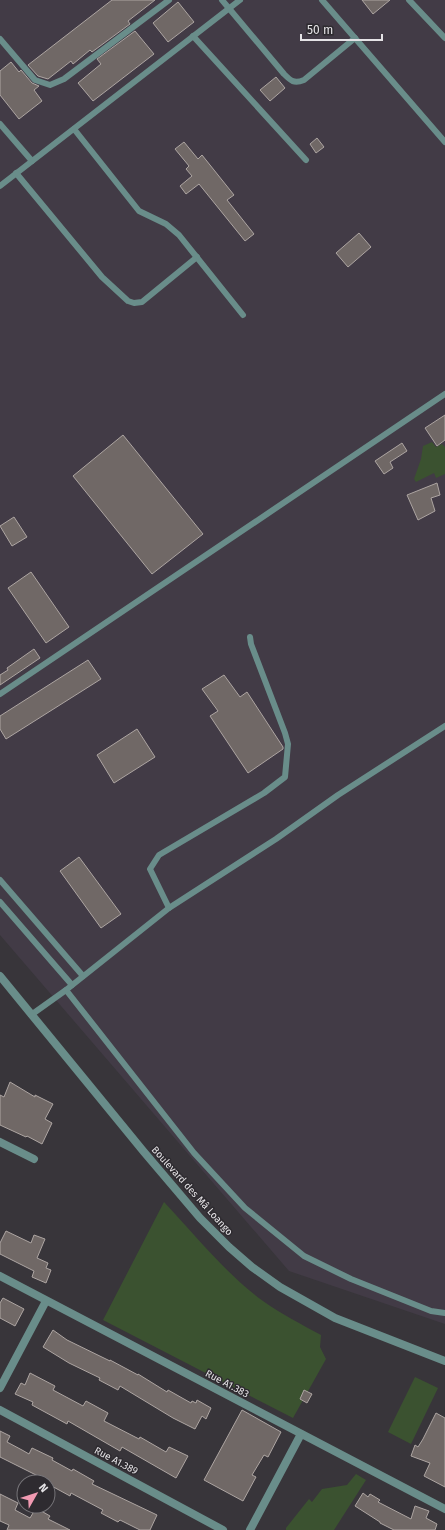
<svg xmlns="http://www.w3.org/2000/svg" width="445" height="1530" font-family="'Fira Sans',sans-serif">
<style>
.built{fill:#423b46}
.green{fill:#3b5230}
.building{fill:#706866;stroke:#ada5a2}
.lines{fill:none;stroke-linecap:round;stroke-linejoin:round}
.service{stroke:#698d8a;stroke-width:6}
.minor{stroke:#698d8a;stroke-width:8}
.tertiary{stroke:#698d8a;stroke-width:8}
.labels{text-anchor:middle;dominant-baseline:central;stroke-width:3;stroke-linejoin:round;paint-order:stroke}
.street-label{font-size:10px;fill:#e5e3e6;stroke:#2e2b30}
</style>
<rect width="100%" height="100%" fill="#38353a"/>
<!-- built -->
<polygon class="built" points="0,0 445,0 445,1324 289,1271 0,935"/>
<!-- green -->
<g class="green">
<polygon points="432,442 436,447 442,444 445,447 445,474 436,478 434,473 416,482 414,479 421,459 423,446"/>
<path d="M164,1202C195,1235 227,1275 263,1301C281,1314 301,1324 321,1335L320,1347L326,1359L293,1418L103,1320Z"/>
<polygon points="415,1377 438,1388 411,1444 388,1432"/>
<polygon points="356,1474 366,1480 334,1530 286,1530 286,1528 309,1499 312,1502 322,1489 347,1485"/>
</g>
<!-- building -->
<g class="building">
<polygon points="112,0 155,0 128,21 130,24 92,52 90,50 73,64 71,61 48,79 38,76 28,65"/>
<polygon points="362,0 390,0 373,14"/>
<polygon points="178,2 194,22 168,42 153,23"/>
<polygon points="135,31 154,54 93,101 78,83 101,64 97,59"/>
<polygon points="11,62 19,72 21,70 32,83 39,86 34,90 42,101 19,119 0,95 0,71"/>
<polygon points="276,77 285,88 270,101 260,90"/>
<polygon points="317,138 324,147 316,153 310,144"/>
<polygon points="184,142 198,159 202,155 234,195 227,200 254,234 245,241 199,184 186,194 180,186 192,176 186,169 189,166 175,149"/>
<polygon points="359,233 371,247 348,267 336,253"/>
<polygon points="445,415 445,440 437,446 425,428"/>
<polygon points="123,435 203,534 152,574 73,476"/>
<polygon points="402,443 407,451 390,462 393,468 384,474 375,461"/>
<polygon points="437,483 440,495 431,498 435,511 418,520 407,495"/>
<polygon points="14,517 27,537 12,546 0,526"/>
<polygon points="31,572 69,627 46,643 8,588"/>
<polygon points="34,649 40,658 0,685 0,675 8,670 7,668"/>
<polygon points="88,660 101,679 6,739 0,729 0,716"/>
<polygon points="224,675 240,697 247,692 283,747 283,749 248,773 210,716 218,711 202,689"/>
<polygon points="137,729 155,757 114,783 97,755"/>
<polygon points="79,857 121,914 101,928 60,871"/>
<polygon points="10,1082 35,1097 35,1095 53,1104 45,1119 52,1123 42,1144 27,1136 26,1137 0,1125 0,1095 4,1097"/>
<polygon points="6,1231 31,1243 34,1235 45,1239 37,1258 48,1263 46,1268 51,1270 46,1283 32,1277 34,1271 0,1254 0,1243"/>
<polygon points="3,1298 24,1309 15,1326 0,1318 0,1303"/>
<polygon points="53,1330 67,1340 110,1361 110,1360 138,1375 138,1374 167,1392 168,1390 191,1403 192,1401 196,1403 197,1400 211,1408 206,1419 202,1416 195,1429 173,1418 120,1386 118,1390 99,1380 100,1378 69,1363 43,1347"/>
<polygon points="30,1373 55,1386 53,1390 83,1406 86,1401 108,1413 104,1421 139,1439 140,1437 166,1452 169,1447 188,1456 176,1478 122,1447 120,1451 68,1421 67,1424 32,1405 33,1402 15,1394 21,1383 25,1385"/>
<polygon points="304,1390 312,1394 307,1403 300,1399"/>
<polygon points="242,1410 281,1432 268,1457 264,1455 252,1475 256,1477 243,1501 204,1480"/>
<polygon points="436,1413 445,1418 445,1487 424,1476 430,1463 411,1456 415,1445 418,1447 423,1439"/>
<polygon points="0,1431 10,1436 7,1442 22,1450 29,1454 32,1448 53,1458 52,1460 72,1471 73,1469 94,1481 92,1484 157,1515 150,1530 140,1530 120,1520 118,1522 101,1513 103,1510 71,1493 70,1496 48,1484 48,1482 45,1482 46,1480 0,1457"/>
<polygon points="363,1493 368,1497 370,1494 380,1500 378,1502 411,1519 415,1506 429,1511 426,1518 437,1524 435,1530 394,1530 380,1523 380,1522 355,1506"/>
<polygon points="0,1494 18,1503 15,1510 30,1518 36,1508 50,1516 48,1519 70,1530 7,1530 9,1525 0,1521"/>
</g>
<g class="lines">
<!-- service -->
<g class="service">
<path d="M222,0L284,74C291,81 294,84 304,80L355,38"/>
<polyline points="322,0 445,142"/>
<polyline points="409,0 445,38"/>
<polyline points="193,36 306,160"/>
<polyline points="0,39 35,80 50,85 64,79 169,0"/>
<polyline points="0,124 32,161"/>
<polyline points="74,129 139,211 166,224 179,235 243,315"/>
<polyline points="16,173 102,277 128,301 134,303 142,302 197,257"/>
<polyline points="0,186 240,0"/>
<polyline points="0,694 445,394"/>
<polyline points="0,880 83,976"/>
<polyline points="0,902 72,985"/>
<polyline points="169,908 150,869 159,855 264,793 285,777 288,744 285,733 251,644 250,637"/>
<polyline points="66,990 194,1153 245,1208 304,1256 351,1279 431,1311 445,1313"/>
<polyline points="31,1015 66,990 169,908 276,839 338,795 445,726"/>
</g>
<!-- minor -->
<g class="minor">
<polyline points="0,1142 34,1159"/>
<polyline points="0,1276 445,1509"/>
<polyline points="0,1388 46,1301"/>
<polyline points="0,1410 223,1530"/>
<polyline points="250,1530 301,1434"/>
</g>
<!-- tertiary -->
<polyline class="tertiary" points="0,976 144,1152 200,1218 229,1247 252,1267 280,1287 335,1318 445,1361"/>
</g>
<g class="labels">
<!-- street labels -->
<g class="street-label">
<text transform="translate(192 1191) rotate(48)">Boulevard des Mâ Loango</text>
<text transform="translate(227 1384) rotate(28)">Rue A1.383</text>
<text transform="translate(116 1461) rotate(28)">Rue A1.389</text>
</g>
</g>
<!-- north arrow -->
<g transform="translate(36 1494) rotate(51)"><circle r="19" fill="#2e2b30" stroke="#777579"/>
<path d="M0-3L7 15L0 10L-7 15Z" fill="#f19ab2"/>
<text y="-6" font-size="11" font-weight="bold" text-anchor="middle" fill="#e5e3e6">N</text>
</g>
<!-- scale -->
<path d="M301 34v6h81v-6" fill="none" stroke="#e5e3e6" stroke-width="2"/>
<text x="307" y="34" font-size="12" fill="#e5e3e6" stroke="#2e2b30" stroke-width="3" paint-order="stroke">50 m</text>
</svg>
